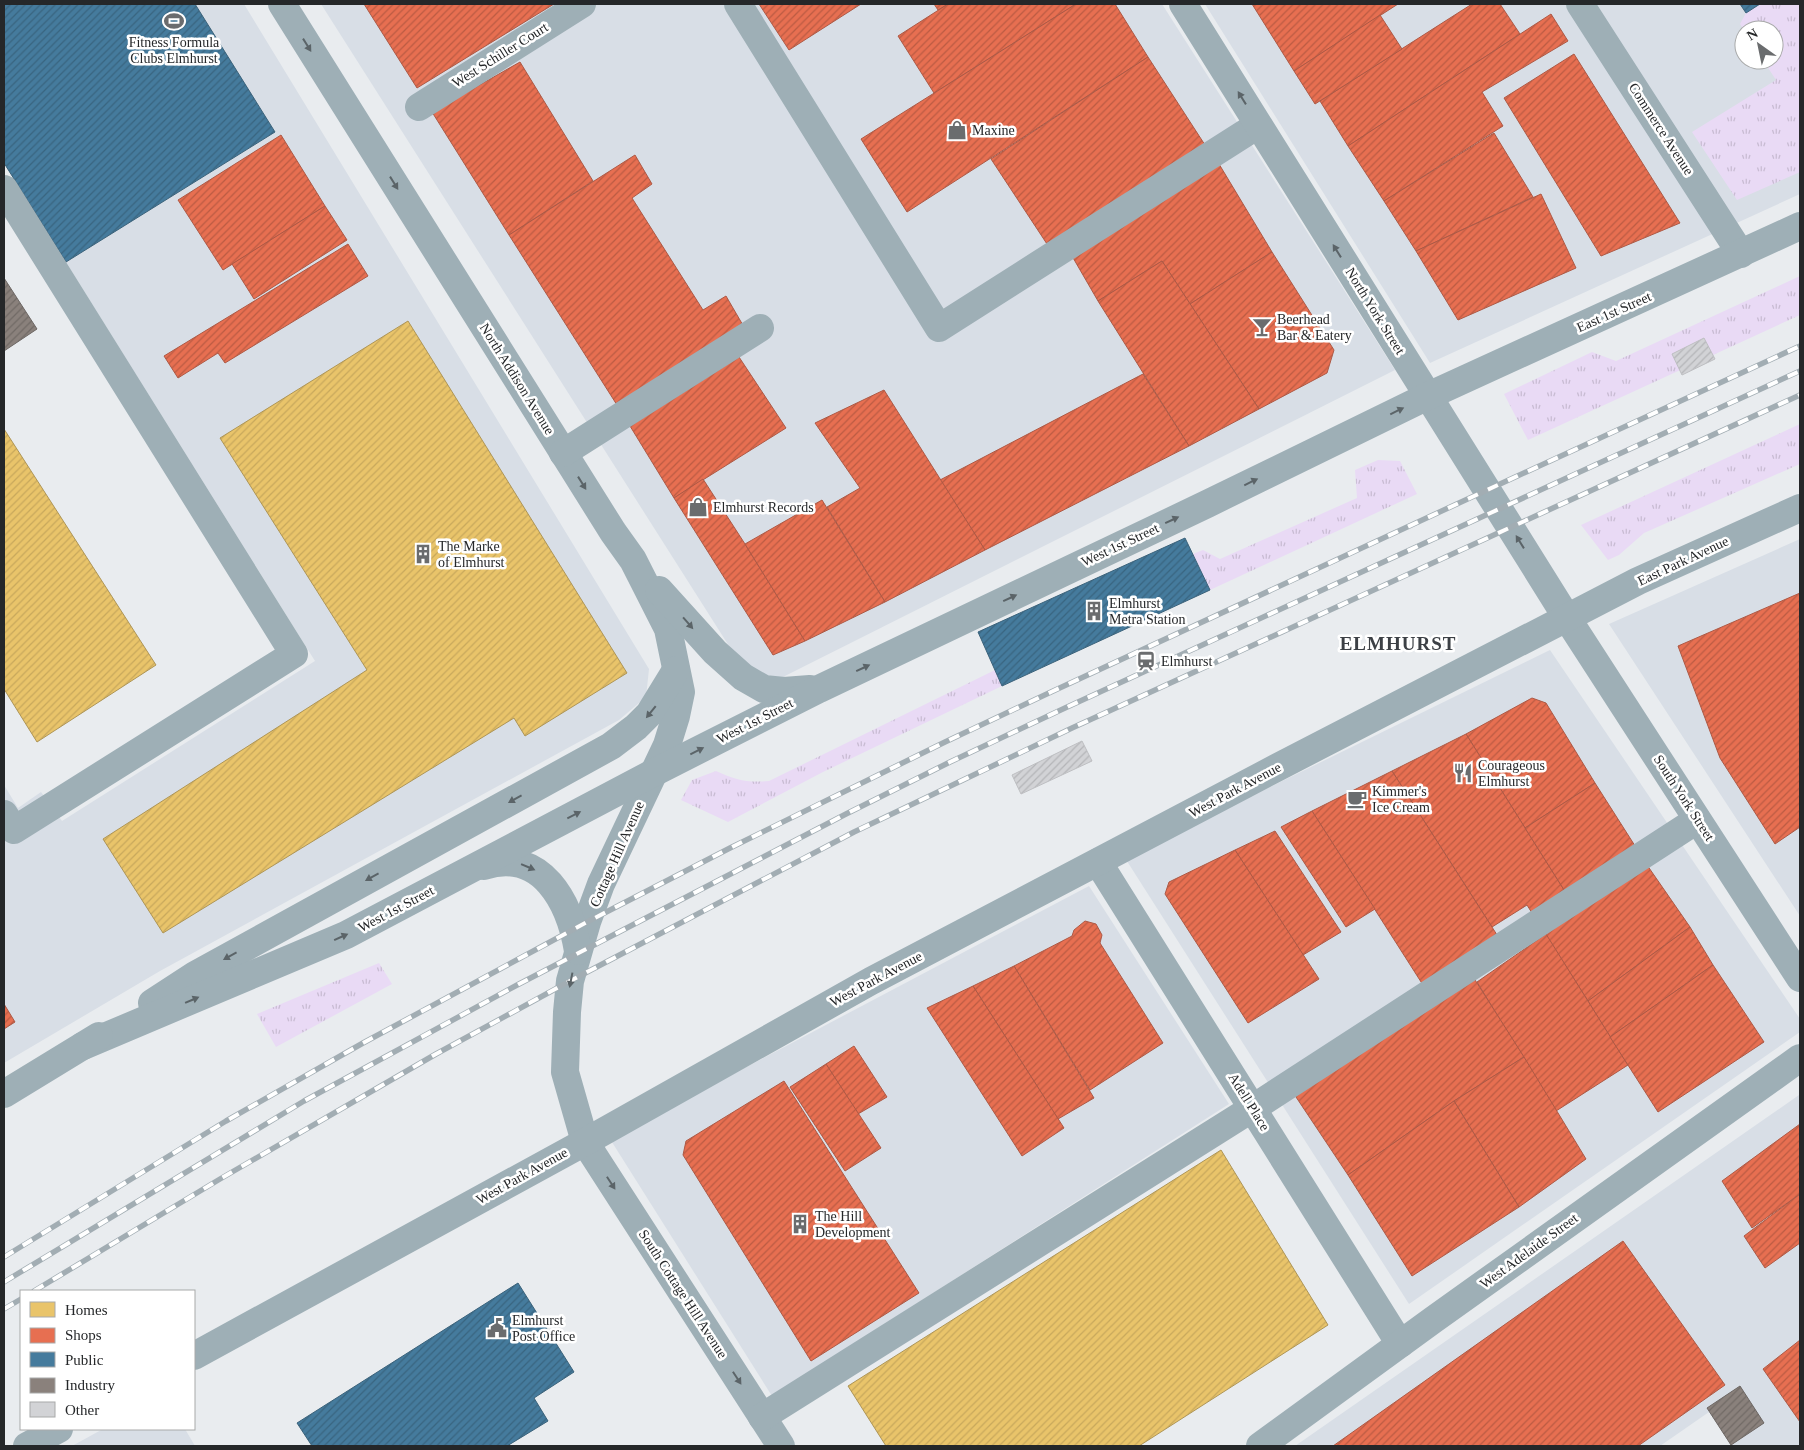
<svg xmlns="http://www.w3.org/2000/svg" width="1804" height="1450" font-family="Georgia,serif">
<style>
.built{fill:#d8dee6;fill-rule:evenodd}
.grass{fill:url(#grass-tufts)}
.homes{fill:url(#homes-hatch);stroke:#ae9556}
.shops{fill:url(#shops-hatch);stroke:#ad5945}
.public{fill:url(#public-hatch);stroke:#3b627a}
.industry{fill:url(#industry-hatch);stroke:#6c6663}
.building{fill:url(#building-hatch);stroke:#bebfc2}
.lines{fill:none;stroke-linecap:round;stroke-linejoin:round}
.minor{stroke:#9eafb6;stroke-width:28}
.rail-casing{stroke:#a2adb3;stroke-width:5.5}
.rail{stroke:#fff;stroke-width:4;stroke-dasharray:11;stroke-linecap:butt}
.oneway{fill:#5b6468}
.labels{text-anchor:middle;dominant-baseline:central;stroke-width:5;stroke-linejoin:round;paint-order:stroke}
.poi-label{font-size:14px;fill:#252729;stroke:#fff;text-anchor:start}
.street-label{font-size:14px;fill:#252729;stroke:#fff}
.district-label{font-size:19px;font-weight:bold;letter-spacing:1px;fill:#3c4045;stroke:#fff}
</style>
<defs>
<pattern id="grass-tufts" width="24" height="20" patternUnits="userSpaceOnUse" patternTransform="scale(1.25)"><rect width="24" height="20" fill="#e9daf5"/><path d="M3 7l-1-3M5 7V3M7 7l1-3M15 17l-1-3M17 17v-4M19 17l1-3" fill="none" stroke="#c8bbd2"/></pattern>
<pattern id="homes-hatch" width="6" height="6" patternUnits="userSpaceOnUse" patternTransform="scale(1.25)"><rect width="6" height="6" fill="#e9c46a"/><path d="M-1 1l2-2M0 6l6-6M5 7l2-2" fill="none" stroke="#c8a85c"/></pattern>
<pattern id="shops-hatch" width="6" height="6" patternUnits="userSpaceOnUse" patternTransform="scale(1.25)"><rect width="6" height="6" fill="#e76f51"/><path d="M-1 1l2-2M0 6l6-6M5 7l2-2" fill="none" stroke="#bb5b43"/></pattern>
<pattern id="public-hatch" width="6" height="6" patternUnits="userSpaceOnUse" patternTransform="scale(1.25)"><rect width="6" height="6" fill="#457b9d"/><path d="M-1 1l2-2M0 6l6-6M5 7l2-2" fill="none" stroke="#396580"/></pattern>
<pattern id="industry-hatch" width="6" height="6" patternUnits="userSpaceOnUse" patternTransform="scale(1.25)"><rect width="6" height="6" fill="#8a817c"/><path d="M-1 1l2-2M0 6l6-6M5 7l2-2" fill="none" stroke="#716a66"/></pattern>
<pattern id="building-hatch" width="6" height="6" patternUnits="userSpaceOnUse" patternTransform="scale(1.25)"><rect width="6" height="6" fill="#d2d3d6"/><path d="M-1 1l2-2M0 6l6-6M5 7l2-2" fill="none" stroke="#b4b5b8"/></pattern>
</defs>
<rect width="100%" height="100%" fill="#e9ecef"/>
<!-- built -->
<g class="built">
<polygon points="4,4 244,4 649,669 646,697 619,720 160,971 4,1063 4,785 18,808 41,792 62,821 315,661 4,163"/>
<polygon points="321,4 1162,4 1395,370 757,690"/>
<path d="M1205,4H1800V194L1430,363ZM1744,30H1774V60H1744Z"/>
<polygon points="1800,539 1800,916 1609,624"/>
<polygon points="1550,650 1800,1019 1800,1032 1409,1304 1125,858"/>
<polygon points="1089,886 1229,1104 772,1396 610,1139"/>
<polygon points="1799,1095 1800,1095 1800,1446 1732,1446 1709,1412 1660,1446 1295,1446"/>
<polygon points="103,1429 185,1429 195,1446 72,1446"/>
</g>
<!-- grass -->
<g class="grass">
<polygon points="1760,4 1800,4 1800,172 1737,200 1692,132 1776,80 1763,60 1774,60 1774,30 1744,30 1740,24 1746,13"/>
<polygon points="1800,276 1800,315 1528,440 1504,394 1592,352 1616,361"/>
<polygon points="1800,424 1800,464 1644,533 1619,555 1608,560 1581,525"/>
<polygon points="1378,460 1400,461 1417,494 1210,590 1193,554 1203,550 1220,559 1357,498 1355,470"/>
<path d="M995,670L1002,686L823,772L728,822L681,800L692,780L716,771C736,780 747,783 769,781Z"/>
<polygon points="379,963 392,984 276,1047 257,1014"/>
</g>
<!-- homes -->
<g class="homes">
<polygon points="408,321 627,673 525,736 514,718 163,933 103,839 367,670 220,438"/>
<polygon points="4,429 156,665 37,742 4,689"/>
<polygon points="1221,1150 1328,1325 1139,1446 886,1446 848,1386"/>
</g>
<!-- shops -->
<g class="shops">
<polygon points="364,4 554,4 417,88"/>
<polygon points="759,4 861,4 789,50"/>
<polygon points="934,4 948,4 938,10"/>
<polygon points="948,4 1076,4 934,93 898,36"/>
<polygon points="1076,4 1115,4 1148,57 907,212 861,139"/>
<polygon points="1252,4 1398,4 1294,71"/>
<polygon points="1472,4 1500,4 1520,34 1348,146 1320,101"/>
<polygon points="1551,14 1568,41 1482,92 1503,126 1384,201 1348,146"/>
<polygon points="1380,15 1402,49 1315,104 1294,71"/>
<polygon points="1574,54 1680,223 1601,256 1504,98"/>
<polygon points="1148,57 1205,145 1047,244 991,159"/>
<polygon points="520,62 593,181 509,235 432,112"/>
<polygon points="1494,133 1533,197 1416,251 1384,201"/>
<polygon points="281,135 325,206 223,270 178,200"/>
<polygon points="635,155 652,184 632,198 703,310 726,296 744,327 617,405 509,235"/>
<polygon points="1219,164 1272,252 1190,304 1162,261 1098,301 1072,256"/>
<polygon points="1541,194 1576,268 1458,320 1416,251"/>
<polygon points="325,206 347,240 254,299 232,264"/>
<polygon points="348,244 368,276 225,363 218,353 178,378 164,356"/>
<polygon points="1272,252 1334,350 1327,373 1259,409 1190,304"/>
<polygon points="1162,261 1259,409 1189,446 1098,301"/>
<polygon points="739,357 786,428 674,498 630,426"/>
<polygon points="1143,374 1189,446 985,550 940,480"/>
<polygon points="884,390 985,550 885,602 827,507 860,488 815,423"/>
<polygon points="703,479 745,544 805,641 773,655 674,498"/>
<polygon points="822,500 885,602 805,641 745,544"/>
<polygon points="1800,593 1800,827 1775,844 1720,758 1678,646"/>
<polygon points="1532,698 1546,703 1595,783 1525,828 1466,734"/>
<polygon points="1466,734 1566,893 1532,913 1527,905 1492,927 1392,771"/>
<polygon points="1392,771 1499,938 1423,985 1312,811"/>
<polygon points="1595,783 1637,849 1566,893 1525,828"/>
<polygon points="1312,811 1375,909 1346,927 1281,827"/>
<polygon points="1275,831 1341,932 1303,955 1235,850"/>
<polygon points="1235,850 1319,979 1248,1023 1165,894 1169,882"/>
<polygon points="1647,865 1690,927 1588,1001 1542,929"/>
<polygon points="1085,921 1096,924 1102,935 1100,943 1163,1043 1090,1090 1014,966 1072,936 1074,930"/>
<polygon points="1690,927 1713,965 1610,1037 1588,1001"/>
<polygon points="1546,934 1628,1065 1556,1111 1477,982"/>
<polygon points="1713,965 1764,1042 1658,1112 1610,1037"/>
<polygon points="1014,966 1094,1098 1058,1119 973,986"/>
<polygon points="1470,972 1524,1057 1454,1101 1348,1175 1290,1088"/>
<polygon points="973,986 1064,1128 1022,1156 927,1008"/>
<polygon points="4,1004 15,1022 4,1029"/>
<polygon points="854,1046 887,1097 858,1114 826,1064"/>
<polygon points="1524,1057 1586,1159 1519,1207 1454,1101"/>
<polygon points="826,1064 881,1148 845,1171 790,1087"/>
<polygon points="784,1081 919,1293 811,1361 683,1155 686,1141"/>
<polygon points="1454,1101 1519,1207 1412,1276 1348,1175"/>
<polygon points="1800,1124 1800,1194 1752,1228 1722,1181"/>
<polygon points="1800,1194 1800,1243 1765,1268 1744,1236"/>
<polygon points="1623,1241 1725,1385 1638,1446 1333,1446"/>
<polygon points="1800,1340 1800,1422 1763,1369"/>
</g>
<!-- public -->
<g class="public">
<polygon points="6,4 195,4 275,132 66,262 4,163 4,5"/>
<polygon points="1740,4 1760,4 1746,13"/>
<polygon points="1185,538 1210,590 1002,686 978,632"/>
<polygon points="518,1283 574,1372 534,1398 548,1421 507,1446 312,1446 297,1423"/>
</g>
<!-- industry -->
<g class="industry">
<polygon points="4,278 37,329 4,351"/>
<polygon points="1740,1386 1764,1423 1731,1445 1707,1408"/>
</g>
<!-- building -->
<g class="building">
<polygon points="1704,338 1715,359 1682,375 1672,354"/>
<polygon points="1082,741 1092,761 1021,794 1012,775"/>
</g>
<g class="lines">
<!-- minor -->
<g class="minor">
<polyline points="282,4 613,532 633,560 668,629 681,692 676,716 667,745 601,884 587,922 570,981 567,1012 565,1072 585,1142 781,1446"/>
<polyline points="738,4 939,328 1258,125"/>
<polyline points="1183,4 1567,618 1800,978"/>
<polyline points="1580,4 1741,254"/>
<polyline points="419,107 582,4"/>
<polyline points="4,189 294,654 14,830 4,814"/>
<polyline points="563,453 760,328"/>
<polyline points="659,590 715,652 743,677 764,689 784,691 810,689"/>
<polyline points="1098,862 1400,1344"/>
<path d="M484,866C542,847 570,903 578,951"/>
<polyline points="152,1003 195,975 611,746 636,727 649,714 676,670"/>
<polyline points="83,1046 346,935 653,773 819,689 1207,504 1428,396 1800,226"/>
<polyline points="4,1094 99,1036"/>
<polyline points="194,1356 585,1142 871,981 1278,767 1638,581 1800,508"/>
<polyline points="762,1417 1253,1108 1697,820"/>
<polyline points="27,1446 59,1429"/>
<polyline points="1260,1446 1433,1320 1800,1058"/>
</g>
<defs>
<g id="rail">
<polyline points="4,1257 226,1121 363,1043 587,922 730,848 945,742 1051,692 1487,490 1800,346"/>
<polyline points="4,1282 304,1101 519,984 846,814 950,762 1065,708 1800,371"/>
<polyline points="34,1291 220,1179 436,1054 570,981 854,832 1072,728 1800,395"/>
<polyline points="4,1309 21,1299"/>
</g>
</defs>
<!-- rail casing -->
<use href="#rail" class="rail-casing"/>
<!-- rail -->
<use href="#rail" class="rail"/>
</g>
<!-- one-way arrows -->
<defs><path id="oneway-solid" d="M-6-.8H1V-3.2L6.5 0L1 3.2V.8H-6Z" transform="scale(1.25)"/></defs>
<g class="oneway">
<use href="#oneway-solid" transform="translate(307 45) rotate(58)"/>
<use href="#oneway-solid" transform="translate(1242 98) rotate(-122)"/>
<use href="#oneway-solid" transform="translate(394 183) rotate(58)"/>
<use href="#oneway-solid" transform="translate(1337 251) rotate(-122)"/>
<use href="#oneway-solid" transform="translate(1397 411) rotate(-26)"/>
<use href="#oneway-solid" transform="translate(1251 482) rotate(-26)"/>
<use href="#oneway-solid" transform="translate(582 483) rotate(58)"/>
<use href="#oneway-solid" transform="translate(1172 520) rotate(-25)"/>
<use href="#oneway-solid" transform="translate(1520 542) rotate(-122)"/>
<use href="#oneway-solid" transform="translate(1010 598) rotate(-25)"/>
<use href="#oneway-solid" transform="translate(688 623) rotate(49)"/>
<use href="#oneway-solid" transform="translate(863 668) rotate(-25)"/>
<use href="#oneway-solid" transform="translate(651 712) rotate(129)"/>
<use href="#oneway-solid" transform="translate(697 751) rotate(-27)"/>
<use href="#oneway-solid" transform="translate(515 799) rotate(151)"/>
<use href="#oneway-solid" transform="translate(574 815) rotate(-27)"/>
<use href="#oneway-solid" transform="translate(528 867) rotate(23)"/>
<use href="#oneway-solid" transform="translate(372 877) rotate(151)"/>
<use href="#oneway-solid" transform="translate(341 937) rotate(-24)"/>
<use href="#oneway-solid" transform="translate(230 956) rotate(151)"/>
<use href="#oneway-solid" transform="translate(571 980) rotate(101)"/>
<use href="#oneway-solid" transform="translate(192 1000) rotate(-23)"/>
<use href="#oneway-solid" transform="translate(611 1183) rotate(57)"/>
<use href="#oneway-solid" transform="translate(737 1378) rotate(57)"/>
</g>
<!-- icons -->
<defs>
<symbol id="stadium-bare" viewBox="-9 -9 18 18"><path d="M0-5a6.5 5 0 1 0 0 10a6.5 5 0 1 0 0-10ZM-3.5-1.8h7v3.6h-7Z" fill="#6a6c6e" stroke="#fff" stroke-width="2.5" paint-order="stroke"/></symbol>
<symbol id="shop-bare" viewBox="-9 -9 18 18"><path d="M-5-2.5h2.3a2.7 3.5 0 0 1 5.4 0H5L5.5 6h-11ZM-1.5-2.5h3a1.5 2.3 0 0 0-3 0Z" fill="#6a6c6e" stroke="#fff" stroke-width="2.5" paint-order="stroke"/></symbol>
<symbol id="bar-bare" viewBox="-9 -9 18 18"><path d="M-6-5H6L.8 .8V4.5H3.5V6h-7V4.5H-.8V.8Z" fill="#6a6c6e" stroke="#fff" stroke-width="2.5" paint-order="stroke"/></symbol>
<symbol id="building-bare" viewBox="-9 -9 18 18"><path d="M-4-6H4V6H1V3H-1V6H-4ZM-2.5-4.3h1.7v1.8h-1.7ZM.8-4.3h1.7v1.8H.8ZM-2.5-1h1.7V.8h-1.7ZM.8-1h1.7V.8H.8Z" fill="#6a6c6e" stroke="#fff" stroke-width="2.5" paint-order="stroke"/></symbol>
<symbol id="station-bare" viewBox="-9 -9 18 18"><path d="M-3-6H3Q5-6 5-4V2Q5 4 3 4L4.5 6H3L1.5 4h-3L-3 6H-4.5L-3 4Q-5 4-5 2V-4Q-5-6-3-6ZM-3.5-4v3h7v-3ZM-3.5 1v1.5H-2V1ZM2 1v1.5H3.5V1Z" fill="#6a6c6e" stroke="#fff" stroke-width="2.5" paint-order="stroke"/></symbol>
<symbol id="restaurant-bare" viewBox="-9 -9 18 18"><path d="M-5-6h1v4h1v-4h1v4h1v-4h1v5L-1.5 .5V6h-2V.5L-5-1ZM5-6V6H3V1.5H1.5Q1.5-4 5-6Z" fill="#6a6c6e" stroke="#fff" stroke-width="2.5" paint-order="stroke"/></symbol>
<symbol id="cafe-bare" viewBox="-9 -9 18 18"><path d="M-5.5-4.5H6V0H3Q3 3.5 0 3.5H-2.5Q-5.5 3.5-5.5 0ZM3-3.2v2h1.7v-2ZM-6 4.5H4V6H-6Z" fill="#6a6c6e" stroke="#fff" stroke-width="2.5" paint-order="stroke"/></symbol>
<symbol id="civic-bare" viewBox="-9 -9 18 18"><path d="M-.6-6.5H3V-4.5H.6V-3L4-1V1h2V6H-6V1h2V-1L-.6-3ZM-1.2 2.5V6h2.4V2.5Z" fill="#6a6c6e" stroke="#fff" stroke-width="2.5" paint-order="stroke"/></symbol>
</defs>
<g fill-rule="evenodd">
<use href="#stadium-bare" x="160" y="7" width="28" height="28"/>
<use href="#shop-bare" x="943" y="116" width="28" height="28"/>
<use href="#bar-bare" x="1248" y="313" width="28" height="28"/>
<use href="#shop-bare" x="684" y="493" width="28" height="28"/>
<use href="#building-bare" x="409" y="540" width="28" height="28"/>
<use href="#building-bare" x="1080" y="597" width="28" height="28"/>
<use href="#station-bare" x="1132" y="647" width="28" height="28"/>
<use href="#restaurant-bare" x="1449" y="759" width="28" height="28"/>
<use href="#cafe-bare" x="1343" y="785" width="28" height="28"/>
<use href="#building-bare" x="786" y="1210" width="28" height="28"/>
<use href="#civic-bare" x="483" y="1314" width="28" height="28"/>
</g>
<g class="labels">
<!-- poi labels -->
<g class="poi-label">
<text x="174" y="42" text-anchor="middle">Fitness Formula<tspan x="174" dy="16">Clubs Elmhurst</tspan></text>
<text x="972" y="130">Maxine</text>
<text x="1277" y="319">Beerhead<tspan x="1277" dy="16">Bar &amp; Eatery</tspan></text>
<text x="713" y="507">Elmhurst Records</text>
<text x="438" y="546">The Marke<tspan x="438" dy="16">of Elmhurst</tspan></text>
<text x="1109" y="603">Elmhurst<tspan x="1109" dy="16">Metra Station</tspan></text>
<text x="1161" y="661">Elmhurst</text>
<text x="1478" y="765">Courageous<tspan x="1478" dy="16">Elmhurst</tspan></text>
<text x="1372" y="791">Kimmer's<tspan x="1372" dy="16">Ice Cream</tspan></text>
<text x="815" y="1216">The Hill<tspan x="815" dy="16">Development</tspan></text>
<text x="512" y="1320">Elmhurst<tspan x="512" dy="16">Post Office</tspan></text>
</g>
<!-- street labels -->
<g class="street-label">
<text transform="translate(500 55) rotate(-32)">West Schiller Court</text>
<text transform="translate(1661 129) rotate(57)">Commerce Avenue</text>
<text transform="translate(1375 311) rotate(58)">North York Street</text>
<text transform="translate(1614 312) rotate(-24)">East 1st Street</text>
<text transform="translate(517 379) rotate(58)">North Addison Avenue</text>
<text transform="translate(1120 545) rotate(-25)">West 1st Street</text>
<text transform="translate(1683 561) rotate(-25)">East Park Avenue</text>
<text transform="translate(755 721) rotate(-27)">West 1st Street</text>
<text transform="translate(1235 790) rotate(-28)">West Park Avenue</text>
<text transform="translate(1684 798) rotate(57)">South York Street</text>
<text transform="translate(617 854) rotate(-66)">Cottage Hill Avenue</text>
<text transform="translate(396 909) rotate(-28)">West 1st Street</text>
<text transform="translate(876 979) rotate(-28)">West Park Avenue</text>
<text transform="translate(1249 1102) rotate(58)">Adell Place</text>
<text transform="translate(522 1176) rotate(-29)">West Park Avenue</text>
<text transform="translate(1529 1251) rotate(-36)">West Adelaide Street</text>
<text transform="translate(683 1294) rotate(57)">South Cottage Hill Avenue</text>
</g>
<!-- district labels -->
<g class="district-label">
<text x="1398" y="643">ELMHURST</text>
</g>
</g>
<!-- border -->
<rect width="1804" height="1450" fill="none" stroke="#252729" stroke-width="10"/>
<!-- legend -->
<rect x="20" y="1290" width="175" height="140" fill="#ffffff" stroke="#a8a9a9"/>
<rect x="30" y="1302" width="25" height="15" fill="#e9c46a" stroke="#a8a9a9"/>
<text x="65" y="1315" font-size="15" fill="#252729">Homes</text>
<rect x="30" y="1328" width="25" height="15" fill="#e76f51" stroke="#a8a9a9"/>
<text x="65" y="1340" font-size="15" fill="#252729">Shops</text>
<rect x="30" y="1352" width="25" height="15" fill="#457b9d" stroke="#a8a9a9"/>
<text x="65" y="1365" font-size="15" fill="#252729">Public</text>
<rect x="30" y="1378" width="25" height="15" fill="#8a817c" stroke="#a8a9a9"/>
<text x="65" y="1390" font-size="15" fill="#252729">Industry</text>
<rect x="30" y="1402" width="25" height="15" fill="#d2d3d6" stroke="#a8a9a9"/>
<text x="65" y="1415" font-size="15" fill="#252729">Other</text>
<!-- north arrow -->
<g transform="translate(1759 45) rotate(327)"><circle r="24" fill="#ffffff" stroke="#a8a9a9"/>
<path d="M0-4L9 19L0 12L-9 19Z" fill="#6a6c6e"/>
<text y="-8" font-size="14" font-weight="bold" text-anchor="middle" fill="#252729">N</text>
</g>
</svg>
